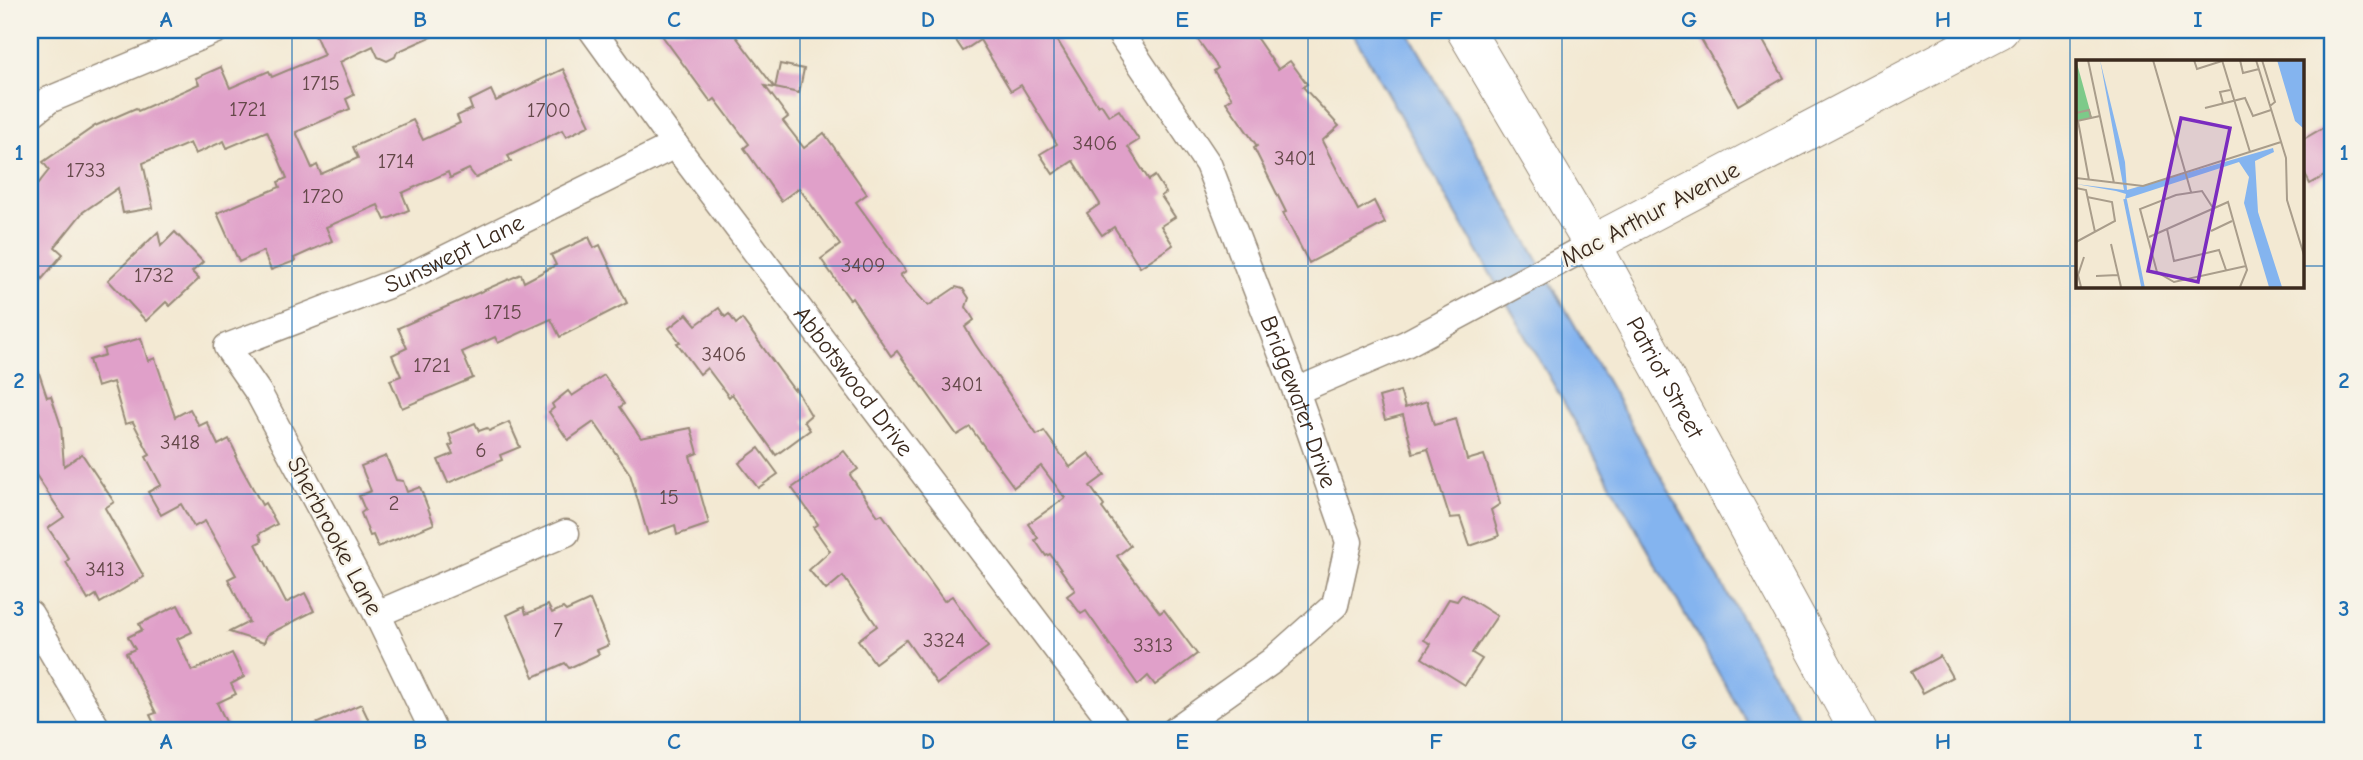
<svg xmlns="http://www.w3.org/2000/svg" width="2363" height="760" font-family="'Comic Neue',sans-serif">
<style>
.water{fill:#84b4ef;stroke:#606f86;stroke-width:2}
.building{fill:#e0a0c9}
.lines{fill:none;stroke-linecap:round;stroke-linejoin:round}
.street-casing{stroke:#978a78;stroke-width:29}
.secondary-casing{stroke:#978a78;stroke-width:39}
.street{stroke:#fff;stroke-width:26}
.secondary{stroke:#fff;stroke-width:37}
.grid{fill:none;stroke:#1f6fb2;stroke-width:2;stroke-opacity:0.55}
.labels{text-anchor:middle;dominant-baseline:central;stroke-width:5;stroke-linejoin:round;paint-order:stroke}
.number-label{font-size:21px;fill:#644849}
.street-label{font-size:24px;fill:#3b2a1e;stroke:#f7f3e8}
.inset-river{fill:none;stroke:#84b4ef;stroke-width:3.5}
.inset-road{fill:none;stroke:#a99d8b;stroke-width:2}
.view{fill:#7b2cbf;fill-opacity:0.15;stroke:#7b2cbf;stroke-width:3.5}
.inset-edge{fill:none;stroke:#3b2a1e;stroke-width:3.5}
.neatline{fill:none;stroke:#1f6fb2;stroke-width:2.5}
.grid-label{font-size:23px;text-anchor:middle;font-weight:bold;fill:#1f6fb2}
</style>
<rect width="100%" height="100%" fill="#f7f3e8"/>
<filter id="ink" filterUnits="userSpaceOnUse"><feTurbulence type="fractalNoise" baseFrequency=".0143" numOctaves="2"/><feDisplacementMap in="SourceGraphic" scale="14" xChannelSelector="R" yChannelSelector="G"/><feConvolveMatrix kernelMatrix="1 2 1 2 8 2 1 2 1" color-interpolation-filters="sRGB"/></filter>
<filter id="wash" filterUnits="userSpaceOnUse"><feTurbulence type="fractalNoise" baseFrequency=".00686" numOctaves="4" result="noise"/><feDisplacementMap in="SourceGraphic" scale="28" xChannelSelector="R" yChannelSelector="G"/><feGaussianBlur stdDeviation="1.57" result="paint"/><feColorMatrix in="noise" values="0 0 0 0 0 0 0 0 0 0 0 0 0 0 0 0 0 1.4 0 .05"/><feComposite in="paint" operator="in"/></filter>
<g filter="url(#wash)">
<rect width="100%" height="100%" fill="#f3e9d3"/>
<!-- water -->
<polygon class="water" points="1351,30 1407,30 1805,730 1751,730"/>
<g id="blocks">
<!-- building -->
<g class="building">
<polygon points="313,30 446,30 397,52 395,57 387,61 378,57 373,46 340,62 354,95 346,99 350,109 296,132 312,168 317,165 321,174 358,158 353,147 413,120 423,140 460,123 457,116 472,109 469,101 491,90 496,101 563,69 590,125 566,137 562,130 508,156 511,161 476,178 469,169 450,178 448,172 402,193 409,210 385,220 378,205 326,227 332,241 294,258 295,261 271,270 263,251 239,262 217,213 280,187 278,182 287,178 267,131 227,148 224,141 195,154 190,143 143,163 153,208 123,213 118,188 83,212 55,247 63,254 42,279 30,269 30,194 49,170 43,162 95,126 136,108 138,111 199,84 196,78 221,67 230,88 269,71 272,77 324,55"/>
<polygon points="658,30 731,30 775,88 765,86 788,117 783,121 804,148 824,133 867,194 856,202 906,271 900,275 928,306 956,287 963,289 969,298 966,307 974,320 965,327 975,344 1037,435 1044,431 1070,467 1089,453 1105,475 1090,486 1104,506 1102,508 1130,546 1117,556 1160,613 1164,610 1197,654 1155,685 1148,676 1138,685 1086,611 1081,614 1067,596 1075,590 1050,554 1046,556 1035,540 1038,538 1028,524 1065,498 1041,466 1014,487 970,427 957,435 897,351 891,356 852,298 850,300 821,259 840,245 799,188 781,201 744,148 749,144 715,99 711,102"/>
<polygon points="949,30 1051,30 1098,106 1101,104 1109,116 1119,110 1139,140 1128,147 1149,180 1155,176 1166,193 1161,196 1175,217 1161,226 1173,245 1140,267 1114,227 1102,235 1087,213 1100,204 1073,161 1053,174 1040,154 1057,144 1021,85 1011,91 980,40 963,51"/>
<polygon points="1191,30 1251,30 1278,69 1290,61 1307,84 1303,87 1339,126 1322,141 1358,210 1374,201 1385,223 1309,263 1283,213 1286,212 1254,148 1257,146 1226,102 1232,98 1214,71 1218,68"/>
<polygon points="1696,30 1757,30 1784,78 1738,105"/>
<polygon points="780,64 804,69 799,93 775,88"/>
<polygon points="2333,122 2333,171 2310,184 2302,169 2302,140"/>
<polygon points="158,232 161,246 175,232 203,262 192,272 199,279 170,306 166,302 146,321 108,280"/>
<polygon points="589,237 594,248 600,245 627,303 560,337 551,319 498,343 495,337 462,352 473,378 402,408 390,380 401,376 392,355 407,348 398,328 521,274 524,282 556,265 551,255"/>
<polygon points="719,308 725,317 729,314 736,324 742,319 794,390 795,388 811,415 804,421 810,430 776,455 732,394 729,397 707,368 700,374 677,343 680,342 669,328 687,314 696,325"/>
<polygon points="141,338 148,361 155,358 175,417 190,409 199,426 207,422 218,445 229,439 237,455 235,456 262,505 265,503 277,524 259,534 262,541 256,544 286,603 305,593 314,611 267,635 264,643 229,632 249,622 228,579 236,575 205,521 194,527 181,504 161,515 148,492 161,485 146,457 150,455 133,422 125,424 113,382 97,387 89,360 105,355 103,349"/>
<polygon points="30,355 33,355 47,397 51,396 61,426 64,466 82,454 114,502 105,508 144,577 100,603 96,595 88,600 66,562 69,559 48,528 64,517 36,475 30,457"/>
<polygon points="604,375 624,404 620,407 641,438 691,428 698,453 690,456 709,524 677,535 675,525 648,535 630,474 594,422 568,440 549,412 554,408 552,404 568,391 572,396"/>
<polygon points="1400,391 1405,408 1427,401 1434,425 1456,419 1467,460 1484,455 1500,504 1491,510 1499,536 1470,546 1460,517 1450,518 1428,449 1413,453 1403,415 1385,420 1379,397"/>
<polygon points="509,422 520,447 500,455 502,460 448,483 438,460 453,454 449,446 453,444 449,434 475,423 479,431 487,428 489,431"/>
<polygon points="759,448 778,474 758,488 739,463"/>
<polygon points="844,451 858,469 850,475 878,516 882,514 944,601 952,596 988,647 937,684 906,640 875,663 858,640 877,626 843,576 826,590 809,570 830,551 813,527 818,524 792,488"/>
<polygon points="386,456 396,480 403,481 407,492 420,487 434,524 378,547 373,535 370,536 361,513 365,510 359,496 371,491 361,466"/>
<polygon points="1462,594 1497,616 1472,653 1482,659 1465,685 1422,658 1431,644 1424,640 1449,599 1457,601"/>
<polygon points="590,600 609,645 597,650 599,654 569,668 565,663 534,677 507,615 524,607 526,614 548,605 552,613 563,608 566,611"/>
<polygon points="178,605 192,632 177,639 192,671 232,653 244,677 231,684 236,694 217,703 230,730 157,730 150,715 156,713 126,653 135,649 128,637 142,630 139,624"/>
<polygon points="1940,656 1952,677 1923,693 1911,672"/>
<polygon points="361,704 371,725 359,730 302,730"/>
</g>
</g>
</g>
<g filter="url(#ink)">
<use href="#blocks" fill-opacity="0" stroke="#978a78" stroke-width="2"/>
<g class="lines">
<defs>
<g id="street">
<path id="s1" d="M592,30L675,145L1118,730"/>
<path id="s2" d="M1118,30L1208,164L1296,391L1349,542L1335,605L1272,661L1175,730"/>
<polyline points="30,115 49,100 216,30"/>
<polyline points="1296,391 1406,344 1592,244"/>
<polyline points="30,614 98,730"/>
<polyline points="377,614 566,533"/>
<path id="s3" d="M433,730L377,614L258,392L227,347L406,278L675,145"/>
</g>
<g id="secondary">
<path id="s4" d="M1465,30L1592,244L1858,730"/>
<polyline points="1592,244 2000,30"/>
</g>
</defs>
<!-- street casing -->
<use href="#street" class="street-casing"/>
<!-- secondary casing -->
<use href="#secondary" class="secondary-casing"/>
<!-- street -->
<use href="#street" class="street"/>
<!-- secondary -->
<use href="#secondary" class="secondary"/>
</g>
</g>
<!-- grid -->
<path class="grid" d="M292,30V730M546,30V730M800,30V730M1054,30V730M1308,30V730M1562,30V730M1816,30V730M2070,30V730M30,266H2078M2302,266H2333M30,494H2333"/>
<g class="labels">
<!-- number labels -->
<g class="number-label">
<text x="321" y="83">1715</text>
<text x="248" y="109">1721</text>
<text x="549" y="110">1700</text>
<text x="1095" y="143">3406</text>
<text x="1295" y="158">3401</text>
<text x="396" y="161">1714</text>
<text x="86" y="170">1733</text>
<text x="323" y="196">1720</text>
<text x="863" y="265">3409</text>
<text x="154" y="275">1732</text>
<text x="503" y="312">1715</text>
<text x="724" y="354">3406</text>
<text x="432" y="365">1721</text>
<text x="962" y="384">3401</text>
<text x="180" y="442">3418</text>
<text x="481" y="450">6</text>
<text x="669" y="497">15</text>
<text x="394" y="503">2</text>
<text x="105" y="569">3413</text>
<text x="558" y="630">7</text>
<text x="944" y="640">3324</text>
<text x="1153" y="645">3313</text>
</g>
<!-- street labels -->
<g class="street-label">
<text transform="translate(1650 214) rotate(-28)">Mac Arthur Avenue</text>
<text stroke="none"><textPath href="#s3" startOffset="681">Sunswept Lane</textPath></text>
<text stroke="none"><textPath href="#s4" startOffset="401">Patriot Street</textPath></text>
<text stroke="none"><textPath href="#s1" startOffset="438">Abbotswood Drive</textPath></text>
<text stroke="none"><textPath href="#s2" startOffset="416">Bridgewater Drive</textPath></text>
<text transform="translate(335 536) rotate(62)">Sherbrooke Lane</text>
</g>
</g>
<!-- overview -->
<g transform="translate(2076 60)">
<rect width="228" height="228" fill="#f3e9d3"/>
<path d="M0,0L16,58L0,61Z" fill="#7dca89"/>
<path d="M24,0L49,102L51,130L197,88L198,92L179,101L182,152L206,227H193L168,143L173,117L163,102L49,139L50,134L40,131L0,124L48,130ZM201,0H227V68L219,61Z" fill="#84b4ef"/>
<path class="inset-river" d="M49,139L67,227"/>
<path class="inset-road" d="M12,0L38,123M77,0L115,132M118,0L121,9L146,1M146,0L174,92M164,0L167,13L183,9M180,0L210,98L211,140L228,195M186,0L199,42L194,46M147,43L144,32L154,30M129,48L169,38L177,56L195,50M0,53L13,50L15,58M1,61L24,56M2,61L13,120M0,118L67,126L205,82M0,128L10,130L19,172M137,148L126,131L100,135L64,149L81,212L98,222L170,206M91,169L98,201L143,190L150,210M135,171L156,161M73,177L152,142L171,210L164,227M0,182L39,161L36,142L11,137M35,184L45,227M20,216L42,215M5,227L2,215L8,197"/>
<path class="view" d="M105,58L154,68L122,222L72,211Z"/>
<rect width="228" height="228" class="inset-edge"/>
</g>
<!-- margin -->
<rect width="2363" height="760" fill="none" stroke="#f7f3e8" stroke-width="77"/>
<rect x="38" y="38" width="2286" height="684" class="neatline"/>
<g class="grid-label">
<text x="166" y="27">A</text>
<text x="420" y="27">B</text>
<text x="674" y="27">C</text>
<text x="928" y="27">D</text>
<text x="1182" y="27">E</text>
<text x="1436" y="27">F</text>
<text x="1689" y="27">G</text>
<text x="1943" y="27">H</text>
<text x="2198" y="27">I</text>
<text x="19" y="160">1</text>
<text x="2344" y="160">1</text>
<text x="19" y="388">2</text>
<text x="2344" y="388">2</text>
<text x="19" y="616">3</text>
<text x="2344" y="616">3</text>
<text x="166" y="749">A</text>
<text x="420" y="749">B</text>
<text x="674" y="749">C</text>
<text x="928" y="749">D</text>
<text x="1182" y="749">E</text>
<text x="1436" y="749">F</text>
<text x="1689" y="749">G</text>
<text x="1943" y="749">H</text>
<text x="2198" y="749">I</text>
</g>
</svg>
